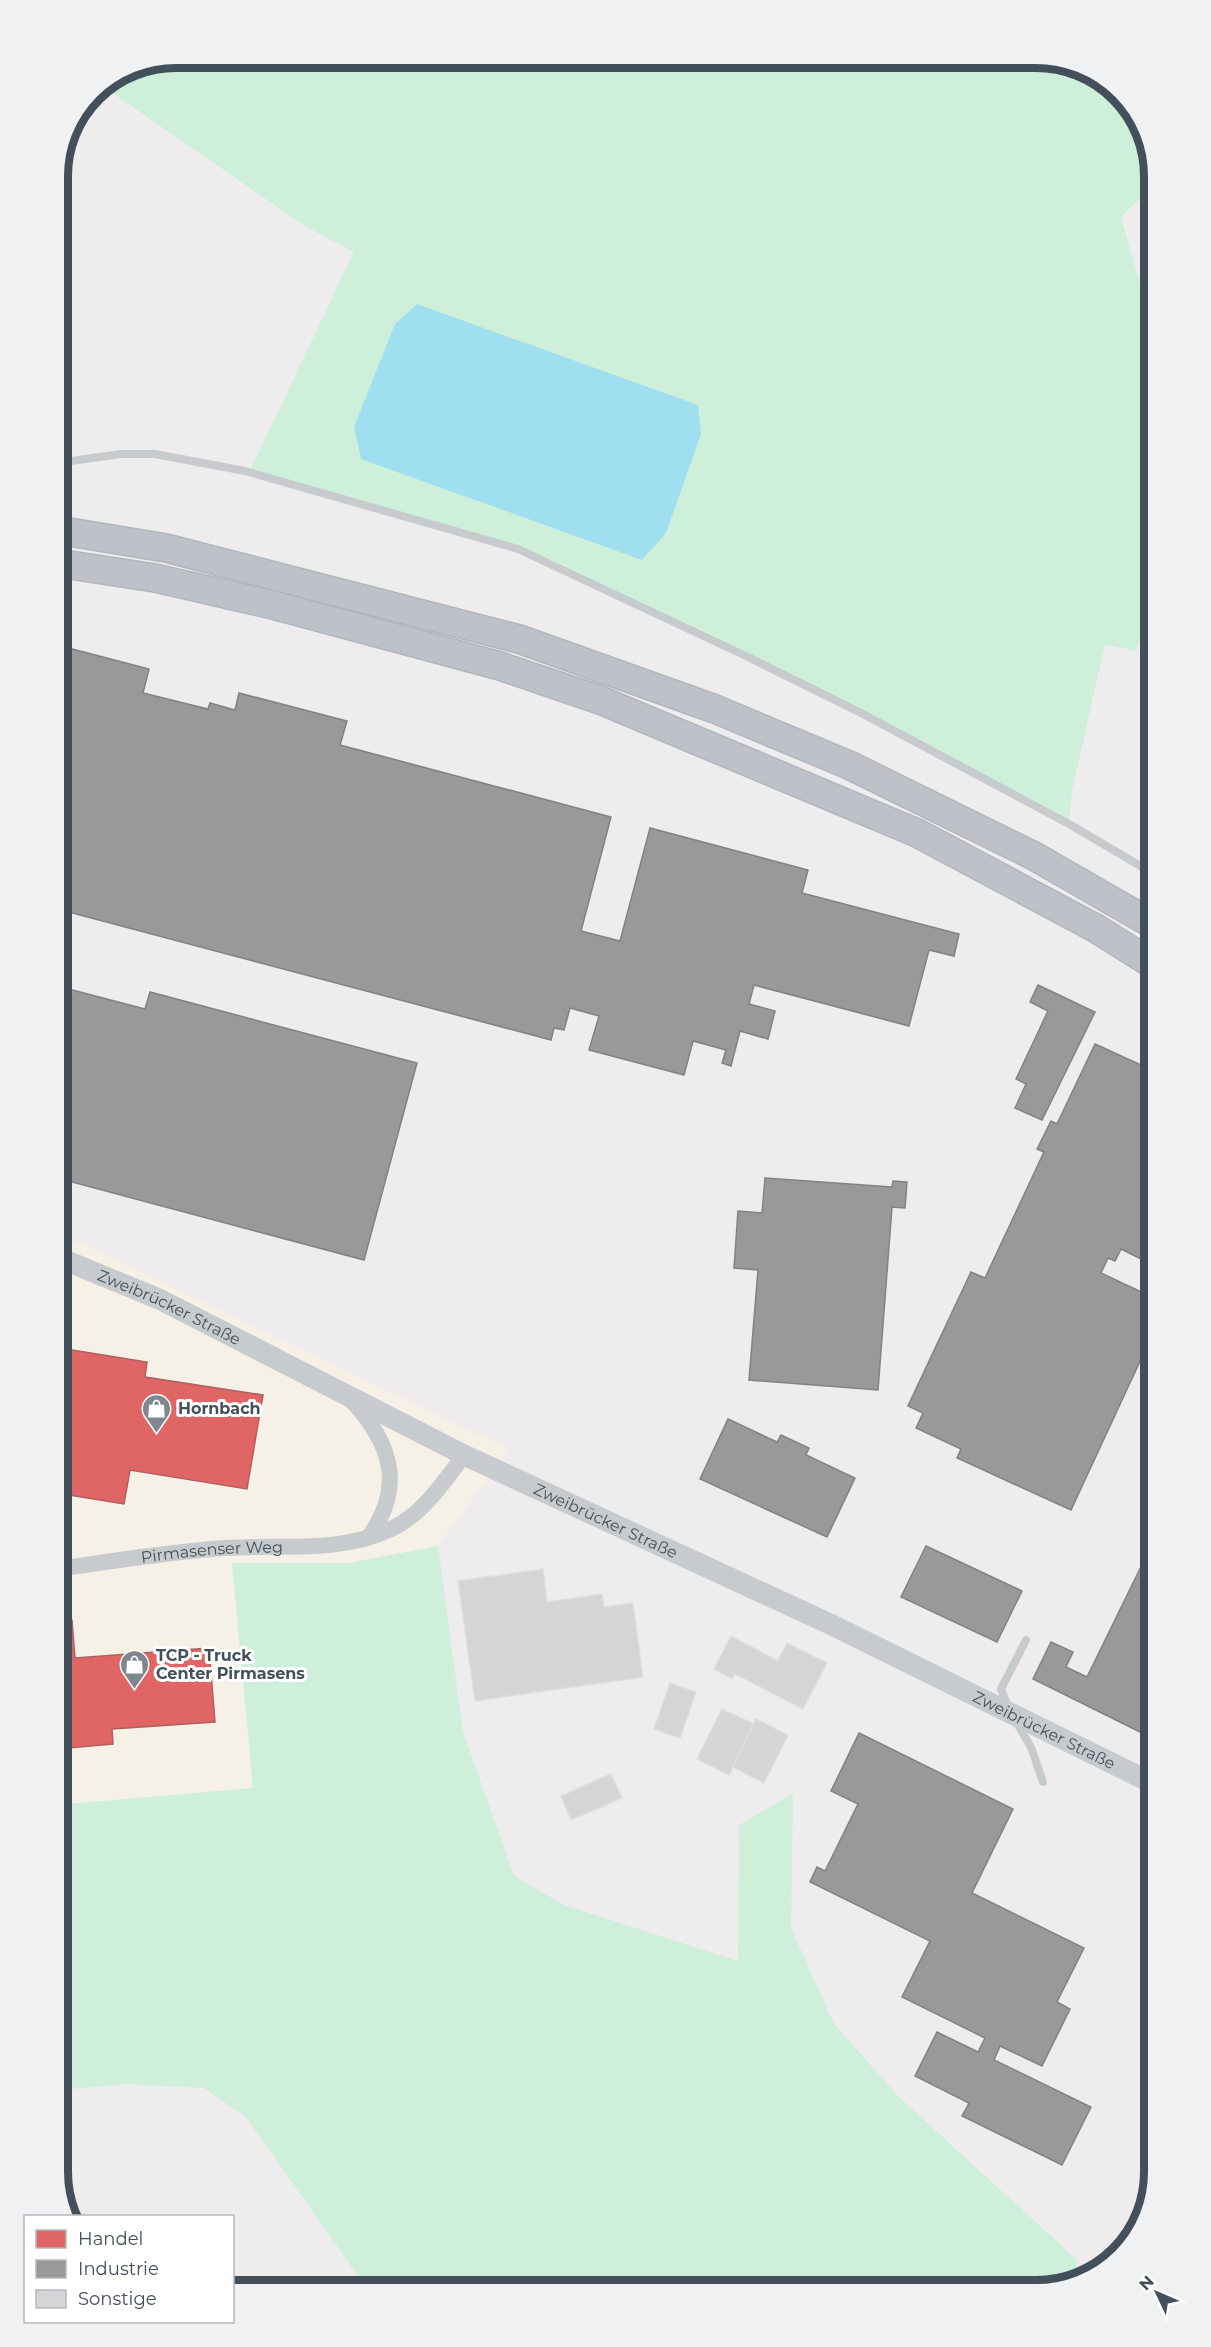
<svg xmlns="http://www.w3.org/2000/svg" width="1211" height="2347" font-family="Montserrat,sans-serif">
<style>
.commercial{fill:#f6f1e6}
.green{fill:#ceefda}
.water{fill:#a0dff0}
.shops{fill:#e06666;stroke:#b15f62;stroke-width:1.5}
.industry{fill:#999;stroke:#7f8386;stroke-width:1.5}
.building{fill:#d5d4d7;stroke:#dfdedf;stroke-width:1.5}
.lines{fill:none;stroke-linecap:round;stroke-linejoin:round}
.trunk-casing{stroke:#b1b6bd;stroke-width:30}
.service{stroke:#c8cbcd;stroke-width:8}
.minor{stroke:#c8cbcd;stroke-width:16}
.tertiary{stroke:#c8cbcd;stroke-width:21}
.trunk{stroke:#bec2c8;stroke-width:27}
.labels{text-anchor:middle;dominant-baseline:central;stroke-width:6;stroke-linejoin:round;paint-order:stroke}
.street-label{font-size:16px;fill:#434f5a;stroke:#fff}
.poi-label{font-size:16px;font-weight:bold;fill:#434f5a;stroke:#fff;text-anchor:start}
.rim{fill:none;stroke:#434f5a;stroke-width:8}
</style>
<rect width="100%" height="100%" fill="#eeecec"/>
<!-- commercial -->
<polygon class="commercial" points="57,1232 509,1449 438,1546 348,1563 232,1563 253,1788 57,1805"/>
<!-- green -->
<g class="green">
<polygon points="175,57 1044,57 1108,81 1145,130 1154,185 1121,217 1154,335 1154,601 1136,651 1105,644 1072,791 1069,824 863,714 552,563 249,473 354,252 305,226 101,85 130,66"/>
<polygon points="438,1546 463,1732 514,1876 564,1905 738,1961 739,1825 793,1794 791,1928 834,2024 898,2096 1076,2259 1077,2282 1036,2290 368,2290 246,2117 204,2088 128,2084 57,2090 57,1805 253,1788 232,1563 348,1563"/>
</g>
<!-- water -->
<polygon class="water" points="417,304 698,405 701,434 666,533 642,560 361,459 354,427 395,324"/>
<!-- shops -->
<g class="shops">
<polygon points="66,1349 147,1362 145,1377 263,1395 247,1489 130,1470 124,1504 57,1493 57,1362 64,1363"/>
<polygon points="72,1620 75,1658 209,1648 215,1722 112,1729 113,1744 57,1749 57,1625 58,1621"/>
</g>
<!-- industry -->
<g class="industry">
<polygon points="57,645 149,669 143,693 208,709 210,703 235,710 239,693 347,721 340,745 611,817 581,931 620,941 650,828 808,870 802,893 959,934 954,956 929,950 909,1026 754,985 749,1004 775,1011 768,1039 740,1031 731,1066 722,1063 726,1050 693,1041 684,1075 589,1050 599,1016 570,1008 564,1030 554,1028 551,1040 57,909"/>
<polygon points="1038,985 1095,1012 1042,1120 1015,1108 1026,1084 1016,1079 1048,1011 1030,1002"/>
<polygon points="57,986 145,1009 150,992 417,1063 364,1260 57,1178"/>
<polygon points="1095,1044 1154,1071 1154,1242 1145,1261 1121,1249 1115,1261 1108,1258 1101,1273 1154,1298 1154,1331 1071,1510 957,1458 961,1449 916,1428 923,1413 908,1406 971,1272 985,1278 1044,1152 1037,1149 1051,1121 1057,1124"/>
<polygon points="765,1178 892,1187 893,1181 907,1182 905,1208 892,1207 878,1390 749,1380 758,1270 734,1268 738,1211 762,1213"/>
<polygon points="728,1419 777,1442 781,1435 809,1448 806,1455 855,1478 827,1537 700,1479"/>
<polygon points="1154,1540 1154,1739 1033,1679 1051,1642 1073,1652 1066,1667 1087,1677"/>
<polygon points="926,1546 1022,1591 997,1642 901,1597"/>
<polygon points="859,1733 1013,1809 972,1893 1084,1948 1057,2002 1070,2009 1042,2066 1000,2046 994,2060 1091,2107 1062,2165 962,2116 969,2103 915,2076 937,2032 978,2052 985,2038 902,1997 930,1941 810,1882 817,1867 825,1871 858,1804 831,1791"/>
</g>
<!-- building -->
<g class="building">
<polygon points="543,1569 547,1602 602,1594 604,1607 633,1603 643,1677 475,1701 458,1581"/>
<polygon points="731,1636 778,1661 787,1643 827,1663 803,1709 735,1674 732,1679 714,1669"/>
<polygon points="670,1683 696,1692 680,1738 654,1729"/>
<polygon points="722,1709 754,1724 729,1775 697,1759"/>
<polygon points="756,1719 788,1735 764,1783 733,1767"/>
<polygon points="611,1774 622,1798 571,1820 561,1796"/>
</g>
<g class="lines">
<defs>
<g id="trunk">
<polyline points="57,530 166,548 519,639 715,709 849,765 1034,856 1154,925"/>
<polyline points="57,563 155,578 273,605 500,666 600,700 917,833 1097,929 1154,965"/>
</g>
</defs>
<!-- trunk casing -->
<use href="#trunk" class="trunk-casing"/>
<!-- service -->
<g class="service">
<polyline points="57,463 121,454 155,454 245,471 518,549 748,657 863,714 1069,824 1154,874"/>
<polyline points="1009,1709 1001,1689 1026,1640"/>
<polyline points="1015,1720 1031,1747 1043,1782"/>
</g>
<!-- minor -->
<g class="minor">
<path d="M352,1401C392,1444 405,1488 368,1538"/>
<path id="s1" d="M57,1569C113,1561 168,1552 224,1548C280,1544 338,1554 391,1529C422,1515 444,1482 464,1455"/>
</g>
<!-- tertiary -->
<path class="tertiary" id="s2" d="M57,1257L159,1299L464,1455L832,1625L1154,1784"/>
<!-- trunk -->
<use href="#trunk" class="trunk"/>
</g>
<!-- icons -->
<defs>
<symbol id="shop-pin" viewBox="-11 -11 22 30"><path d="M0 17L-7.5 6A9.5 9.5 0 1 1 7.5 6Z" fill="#7f868d" stroke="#fff"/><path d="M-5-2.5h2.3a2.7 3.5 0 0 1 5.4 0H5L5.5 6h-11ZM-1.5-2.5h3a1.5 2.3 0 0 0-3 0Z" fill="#fff"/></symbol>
</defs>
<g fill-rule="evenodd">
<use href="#shop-pin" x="140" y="1392" width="33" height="45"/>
<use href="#shop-pin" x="118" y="1648" width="33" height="45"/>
</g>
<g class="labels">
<!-- street labels -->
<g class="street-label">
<text stroke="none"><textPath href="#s2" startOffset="123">Zweibrücker Straße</textPath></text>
<text stroke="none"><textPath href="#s2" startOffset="609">Zweibrücker Straße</textPath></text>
<text stroke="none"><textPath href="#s1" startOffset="156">Pirmasenser Weg</textPath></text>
<text stroke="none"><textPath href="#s2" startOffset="1095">Zweibrücker Straße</textPath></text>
</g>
<!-- poi labels -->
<g class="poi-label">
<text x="178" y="1408">Hornbach</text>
<text x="156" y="1655">TCP - Truck<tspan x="156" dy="18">Center Pirmasens</tspan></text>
</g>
</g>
<!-- crop -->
<path d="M0 0H1211V2347H0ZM176 68H1036A108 108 0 0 1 1144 176V2172A108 108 0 0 1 1036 2280H176A108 108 0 0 1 68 2172V176A108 108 0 0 1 176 68Z" fill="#f0f1f2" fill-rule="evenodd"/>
<path class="rim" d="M176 68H1036A108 108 0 0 1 1144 176V2172A108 108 0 0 1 1036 2280H176A108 108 0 0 1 68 2172V176A108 108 0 0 1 176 68Z"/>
<!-- legend -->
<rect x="24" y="2215" width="210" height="108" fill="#ffffff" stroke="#b4b9bd" stroke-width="1.5"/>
<rect x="36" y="2230" width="30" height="18" fill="#e06666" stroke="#b4b9bd" stroke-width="1.5"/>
<text x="78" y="2245" font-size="18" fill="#434f5a">Handel</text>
<rect x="36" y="2260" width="30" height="18" fill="#999999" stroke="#b4b9bd" stroke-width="1.5"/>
<text x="78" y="2275" font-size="18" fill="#434f5a">Industrie</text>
<rect x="36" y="2290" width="30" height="18" fill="#d5d4d7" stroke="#b4b9bd" stroke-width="1.5"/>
<text x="78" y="2305" font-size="18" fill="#434f5a">Sonstige</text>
<!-- north arrow -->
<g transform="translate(1157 2293) rotate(314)" stroke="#ffffff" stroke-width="4.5" paint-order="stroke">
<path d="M0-4.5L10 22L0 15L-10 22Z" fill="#434f5a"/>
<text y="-9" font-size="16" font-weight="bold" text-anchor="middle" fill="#434f5a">N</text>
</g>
</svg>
